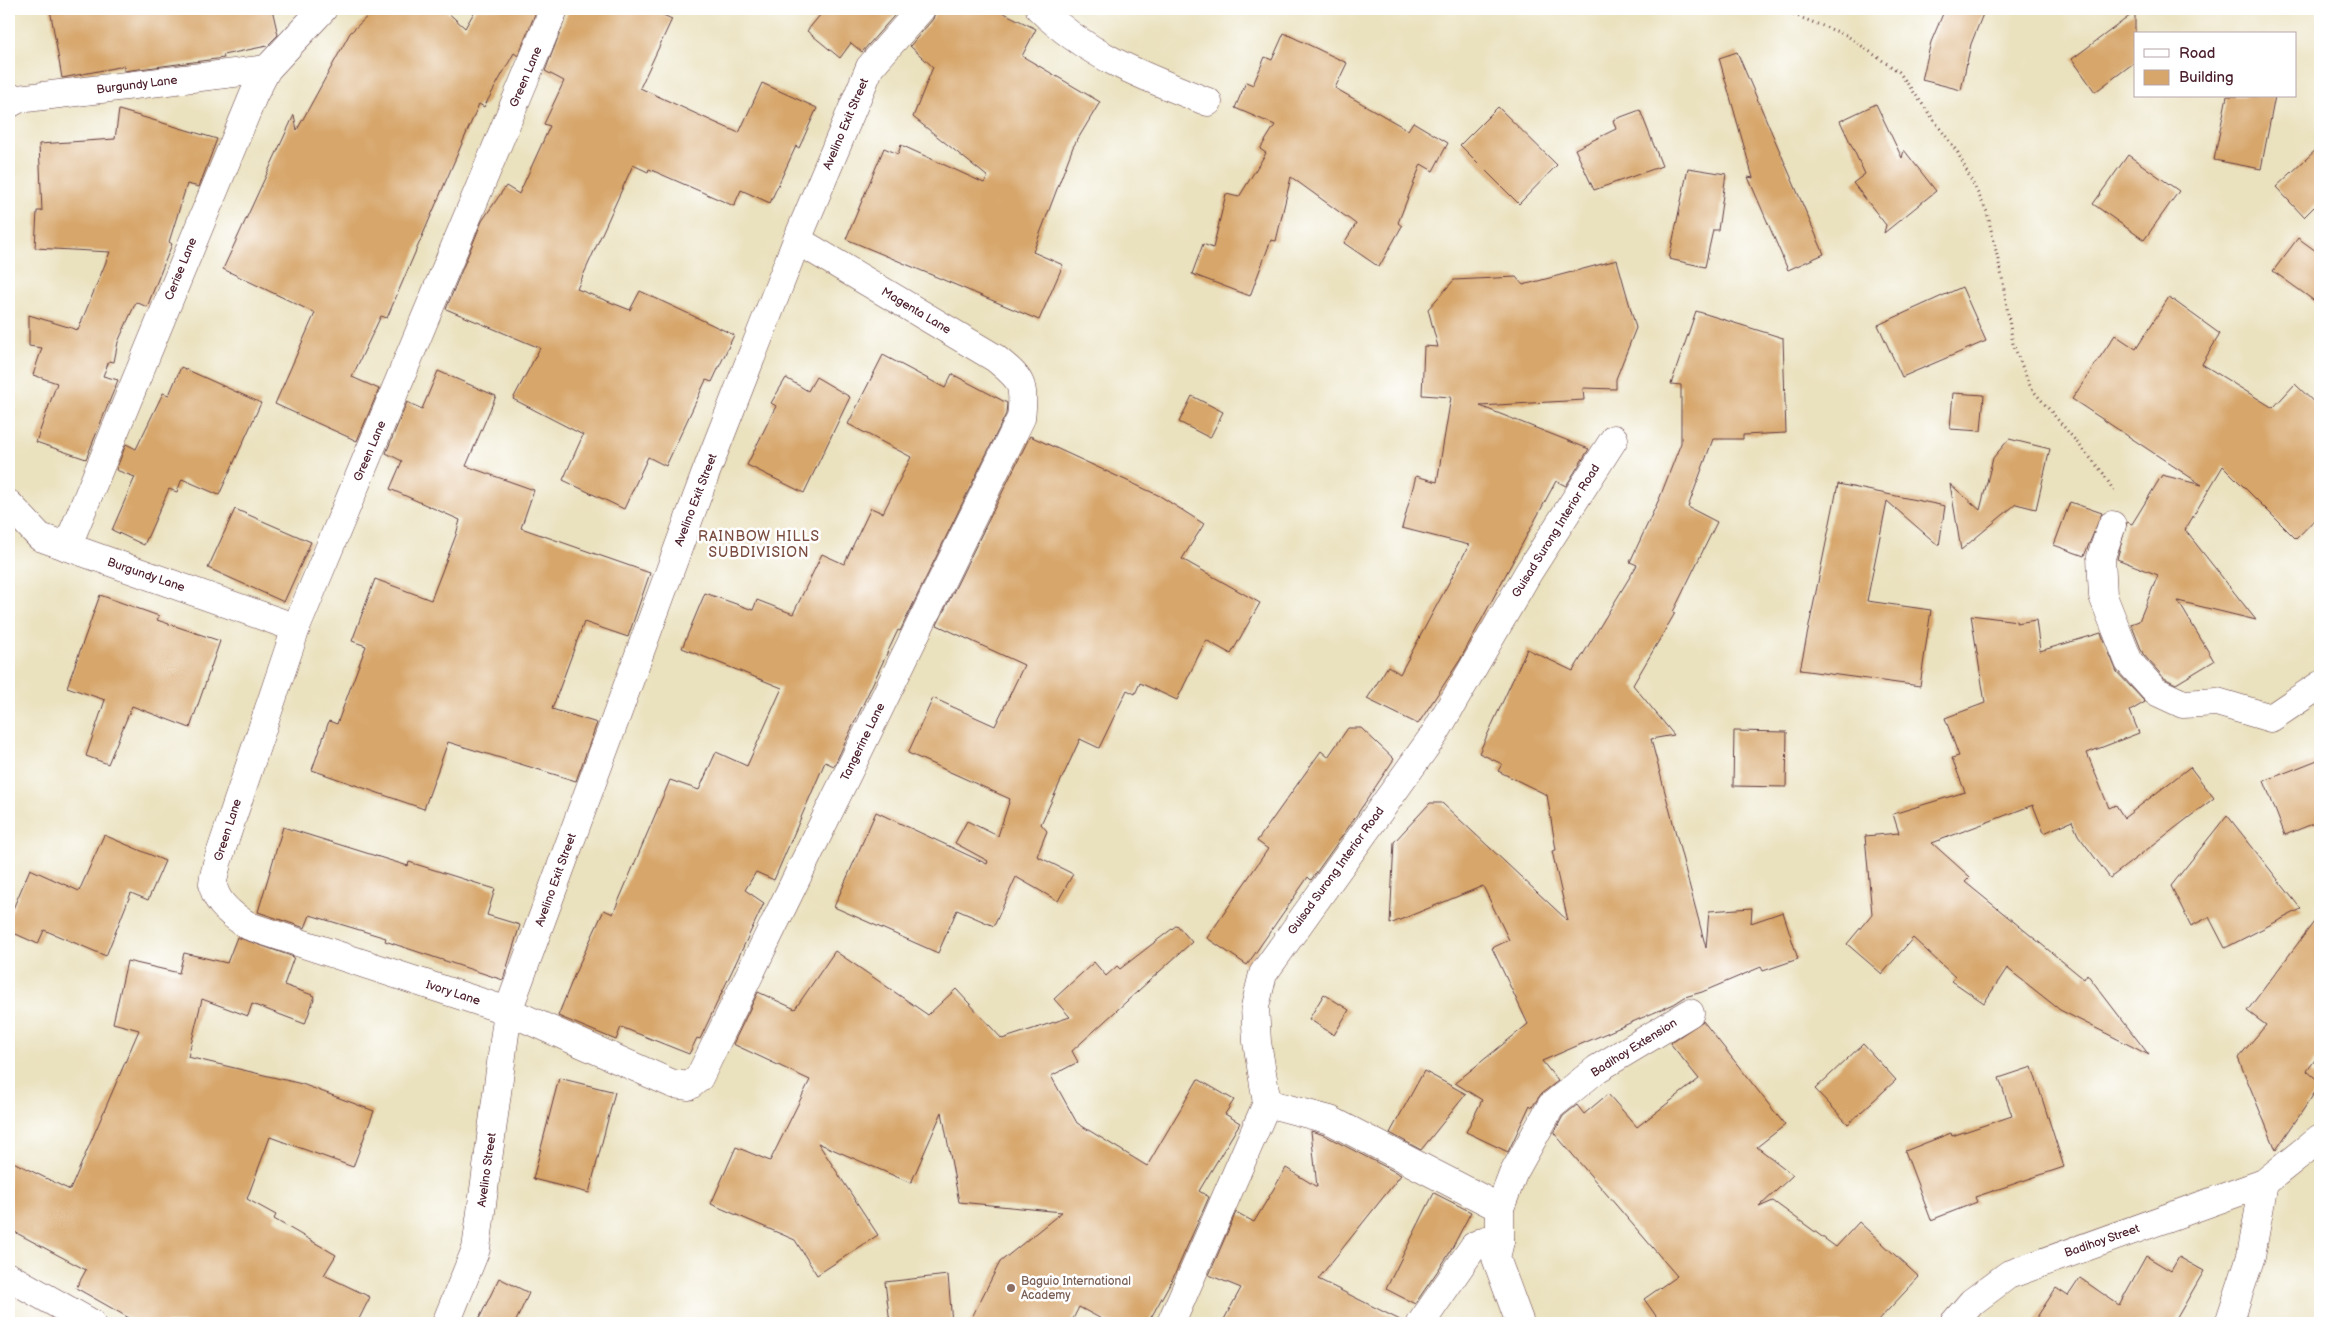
<svg xmlns="http://www.w3.org/2000/svg" width="2329" height="1332" font-family="'Balsamiq Sans',sans-serif">
<style>
.building{fill:#d7a66a}
.lines{fill:none;stroke-linecap:round;stroke-linejoin:round}
.minor-casing{stroke:#623c41;stroke-width:29}
.path{stroke:#623c41;stroke-width:3;stroke-dasharray:1 4;stroke-linecap:butt}
.minor{stroke:#fff;stroke-width:28}
.education-dot{fill:#8d6e63;stroke:#fff;stroke-width:2}
.labels{text-anchor:middle;dominant-baseline:central;stroke-width:5;stroke-linejoin:round;paint-order:stroke}
.street-label{font-size:12px;fill:#4a1f2b;stroke:#fff}
.education-label{font-size:12px;fill:#785e54;stroke:#fff;text-anchor:start}
.neighbourhood-label{font-size:14px;letter-spacing:1px;fill:#7b4e41;stroke:#fff}
</style>
<rect width="100%" height="100%" fill="#fff"/>
<filter id="ink" filterUnits="userSpaceOnUse"><feTurbulence type="fractalNoise" baseFrequency=".02" numOctaves="2"/><feDisplacementMap in="SourceGraphic" scale="10" xChannelSelector="R" yChannelSelector="G"/><feConvolveMatrix kernelMatrix="1 2 1 2 8 2 1 2 1" color-interpolation-filters="sRGB"/></filter>
<filter id="wash" filterUnits="userSpaceOnUse"><feTurbulence type="fractalNoise" baseFrequency=".0096" numOctaves="4" result="noise"/><feDisplacementMap in="SourceGraphic" scale="20" xChannelSelector="R" yChannelSelector="G"/><feGaussianBlur stdDeviation="1.12" result="paint"/><feColorMatrix in="noise" values="0 0 0 0 0 0 0 0 0 0 0 0 0 0 0 0 0 1.4 0 .05"/><feComposite in="paint" operator="in"/></filter>
<g filter="url(#wash)">
<rect width="100%" height="100%" fill="#eae1be"/>
<g id="blocks">
<!-- building -->
<g class="building">
<polygon points="50,9 272,9 278,35 267,46 223,55 224,58 124,71 124,66 62,78"/>
<polygon points="375,9 444,9 465,28 476,9 537,9 518,56 514,53 484,107 479,104 387,318 381,316 352,377 379,389 357,441 275,404 315,313 223,269 294,115 297,130 350,33"/>
<polygon points="569,9 650,9 672,19 640,88 714,122 739,133 762,83 817,108 799,148 796,146 770,203 741,190 734,206 649,169 648,172 633,165 577,289 630,310 640,291 734,335 712,382 706,380 666,466 648,457 624,509 563,480 583,435 513,399 540,348 446,309 482,221 506,186 519,194 550,126 544,124 564,81 545,71"/>
<polygon points="825,9 900,9 862,52 851,43 840,58 807,31"/>
<polygon points="936,9 996,9 1036,29 1022,56 1100,102 1073,147 1033,252 1063,265 1039,320 846,239 884,148 898,154 901,145 984,183 988,177 913,117 933,67 910,46 933,19"/>
<polygon points="1945,9 1985,9 1971,44 1961,90 1922,80 1931,42"/>
<polygon points="2135,12 2135,62 2095,92 2072,59"/>
<polygon points="1284,33 1347,63 1335,88 1408,130 1413,122 1448,143 1433,171 1421,164 1398,223 1402,226 1379,267 1344,243 1356,224 1291,177 1276,241 1271,240 1250,296 1192,274 1203,244 1213,248 1226,194 1239,197 1266,153 1260,149 1275,125 1235,108 1246,82 1253,85 1265,57 1272,60"/>
<polygon points="1737,52 1824,254 1788,270 1748,177 1753,178 1719,58"/>
<polygon points="2227,96 2275,96 2261,169 2214,160"/>
<polygon points="1876,104 1902,158 1904,150 1936,191 1884,233 1886,225 1853,183 1865,174 1840,121"/>
<polygon points="1498,107 1557,165 1519,204 1460,145"/>
<polygon points="119,110 217,139 199,187 187,184 169,242 172,244 147,307 136,302 118,342 114,362 109,361 103,376 118,380 86,459 36,442 57,383 33,375 42,348 29,346 29,315 78,330 110,252 35,248 37,211 42,211 39,144 115,139"/>
<polygon points="1640,110 1662,166 1594,190 1575,149 1616,129 1613,120"/>
<polygon points="2320,146 2320,201 2304,217 2276,187"/>
<polygon points="2128,155 2179,191 2144,240 2093,204"/>
<polygon points="1688,168 1726,174 1718,230 1713,230 1705,267 1669,259"/>
<polygon points="2298,238 2320,254 2320,305 2273,271"/>
<polygon points="1617,260 1636,328 1616,379 1616,389 1583,388 1584,400 1480,406 1589,449 1566,486 1556,481 1460,660 1418,724 1367,699 1388,666 1400,674 1469,545 1402,528 1416,476 1437,482 1451,397 1422,395 1424,346 1438,347 1428,309 1454,280 1516,277 1523,285"/>
<polygon points="1962,287 1986,341 1902,377 1878,325"/>
<polygon points="2169,297 2220,334 2202,364 2273,408 2295,384 2320,408 2320,514 2296,539 2223,466 2185,530 2256,620 2178,601 2214,661 2176,684 2164,678 2143,654 2131,624 2139,621 2158,575 2117,559 2127,522 2132,524 2162,475 2202,485 2072,399 2115,335 2136,349"/>
<polygon points="1696,311 1783,338 1786,433 1743,435 1743,439 1713,439 1688,507 1717,522 1673,612 1675,613 1633,685 1674,735 1651,739 1706,948 1709,911 1752,908 1751,923 1783,912 1798,959 1763,971 1761,967 1702,992 1685,997 1674,1004 1542,1061 1558,1081 1541,1094 1532,1107 1530,1105 1508,1152 1466,1132 1482,1100 1455,1083 1528,1024 1492,948 1509,940 1483,886 1390,924 1394,842 1430,803 1442,803 1568,921 1552,851 1556,850 1547,795 1498,771 1502,764 1479,753 1527,649 1573,671 1637,565 1630,562 1660,497 1681,443 1681,385 1671,384"/>
<polygon points="883,355 945,388 952,374 1007,403 1006,414 900,631 898,630 834,766 825,762 774,880 756,872 745,890 764,903 700,1039 697,1038 689,1054 621,1027 616,1040 558,1016 576,971 604,910 613,914 670,780 699,790 716,752 747,766 782,688 682,648 705,593 753,610 757,600 793,614 822,554 844,564 871,508 883,513 911,457 848,424"/>
<polygon points="181,367 261,403 219,495 182,479 177,492 169,489 144,545 112,530 135,477 116,470 126,444 136,449 163,393 169,395"/>
<polygon points="438,371 496,396 466,466 534,490 521,528 650,573 628,637 584,622 552,709 597,723 576,781 448,742 424,809 312,770 329,721 337,724 366,646 352,641 375,579 431,600 456,535 460,520 390,489 402,461 386,453 407,402 422,409"/>
<polygon points="816,377 850,397 804,493 747,465 776,406 771,403 786,378 808,391"/>
<polygon points="1953,393 1984,395 1981,431 1950,429"/>
<polygon points="1192,396 1223,412 1210,438 1179,422"/>
<polygon points="1030,436 1160,496 1204,524 1182,559 1260,603 1231,654 1206,640 1177,700 1140,683 1135,694 1127,690 1099,748 1080,739 1041,824 1047,831 1037,856 1073,874 1058,901 1016,877 994,926 957,910 938,953 834,907 876,812 987,864 988,861 955,843 967,821 998,836 1010,799 908,753 933,698 995,726 1024,665 937,625"/>
<polygon points="2009,439 2050,449 2036,509 2016,504 1961,550 1950,484 1980,510 1993,458"/>
<polygon points="1838,484 1945,506 1939,546 1887,501 1867,601 1931,610 1920,686 1800,670"/>
<polygon points="2070,502 2102,513 2084,556 2054,545"/>
<polygon points="235,509 311,542 284,602 208,568"/>
<polygon points="100,595 159,616 157,620 220,641 190,728 132,706 108,764 86,756 105,700 67,687"/>
<polygon points="1971,615 2017,621 2016,623 2036,620 2040,651 2101,633 2117,672 2145,702 2130,711 2139,733 2087,753 2109,808 2116,805 2124,818 2190,767 2214,798 2110,878 2078,835 2072,821 2044,833 2033,805 1932,843 1970,877 1965,882 2084,979 2087,974 2149,1055 2060,1010 2007,968 1984,1003 1952,981 1955,977 1913,938 1882,974 1847,944 1872,914 1865,836 1899,833 1893,814 1965,792 1952,758 1959,756 1945,718 1985,703"/>
<polygon points="1348,728 1361,728 1394,759 1350,825 1311,880 1308,877 1247,965 1207,938 1268,849 1257,841 1321,751 1328,757"/>
<polygon points="1734,731 1787,732 1786,787 1733,786"/>
<polygon points="2320,759 2320,821 2285,835 2264,781"/>
<polygon points="2227,815 2301,909 2225,948 2209,917 2191,926 2171,886"/>
<polygon points="283,827 408,866 409,862 495,889 487,915 520,925 503,980 385,941 386,938 310,915 305,928 258,912"/>
<polygon points="104,835 165,861 148,900 131,893 106,956 44,930 38,944 9,931 9,918 30,869 79,891"/>
<polygon points="2320,914 2320,1053 2307,1071 2320,1082 2320,1085 2276,1150 2238,1058 2266,1025 2247,1011"/>
<polygon points="1177,925 1192,942 1072,1051 1078,1062 1051,1076 1077,1123 1147,1166 1198,1079 1234,1100 1225,1114 1240,1123 1199,1191 1209,1197 1174,1276 1148,1323 1109,1323 1079,1307 1071,1323 969,1323 1000,1262 1062,1212 959,1202 942,1112 911,1183 818,1143 878,1235 817,1275 795,1240 711,1204 736,1147 770,1161 810,1080 733,1044 758,992 795,1009 835,951 928,1015 956,989 1002,1039 1070,1017 1054,999 1094,962 1106,976 1117,966 1120,969"/>
<polygon points="237,937 294,957 284,985 315,996 305,1024 252,1004 248,1016 202,999 188,1057 302,1084 374,1111 353,1167 270,1137 247,1199 276,1215 274,1219 336,1255 324,1275 370,1297 357,1323 138,1323 76,1288 86,1270 9,1229 9,1160 70,1190 139,1030 113,1023 127,961 179,973 184,953 227,963"/>
<polygon points="1324,994 1349,1010 1334,1035 1309,1019"/>
<polygon points="1703,1021 1785,1125 1757,1147 1793,1175 1759,1207 1773,1201 1836,1247 1859,1222 1919,1277 1876,1323 1661,1323 1644,1299 1677,1276 1554,1133 1563,1116 1577,1105 1584,1114 1608,1094 1637,1127 1699,1079 1670,1043"/>
<polygon points="1863,1044 1896,1080 1848,1124 1815,1089"/>
<polygon points="2032,1067 2064,1167 1975,1197 1977,1202 1931,1220 1905,1151 1951,1133 1952,1136 2012,1116 1999,1078"/>
<polygon points="1424,1071 1466,1094 1421,1150 1390,1133"/>
<polygon points="559,1078 615,1092 589,1193 533,1179"/>
<polygon points="1311,1131 1324,1135 1401,1175 1318,1279 1406,1323 1222,1323 1241,1288 1209,1275 1236,1212 1254,1222 1286,1168 1317,1187"/>
<polygon points="1434,1193 1471,1212 1449,1254 1415,1304 1386,1289"/>
<polygon points="2146,1256 2171,1271 2179,1257 2204,1271 2174,1323 2033,1323 2056,1288 2068,1296 2080,1278 2119,1305"/>
<polygon points="948,1275 952,1323 890,1323 885,1282"/>
<polygon points="499,1278 529,1293 515,1323 477,1323"/>
</g>
</g>
</g>
<g filter="url(#ink)">
<use href="#blocks" fill-opacity="0" stroke="#623c41" stroke-width="1"/>
<g class="lines">
<defs>
<g id="minor">
<path d="M554,9L296,628L217,863C216,869 213,878 213,884C215,903 234,917 249,926L508,1011L673,1084L689,1086L699,1078L1021,418C1025,383 1022,380 995,358L797,240"/>
<path d="M1040,9C1089,57 1145,77 1208,102"/>
<polyline points="9,104 18,99 267,69"/>
<polyline points="9,504 40,537 296,628"/>
<polyline points="2112,525 2101,557 2103,596 2129,662 2155,691 2183,704 2217,702 2271,718 2320,685"/>
<polyline points="67,547 254,94 267,69 323,9"/>
<polyline points="1267,1103 1257,1042 1255,1007 1263,974 1434,735 1528,573 1614,439"/>
<polyline points="1267,1103 1330,1120 1500,1208"/>
<polyline points="9,1277 91,1323"/>
<polyline points="446,1323 476,1249 508,1011 705,475 797,240 870,67 921,9"/>
<polyline points="1171,1323 1267,1103"/>
<polyline points="1421,1323 1474,1246 1486,1240 1500,1241"/>
<polyline points="1520,1323 1496,1258 1500,1241 1500,1208 1513,1174 1551,1106 1597,1069 1690,1013"/>
<polyline points="1954,1323 1972,1302 2008,1275 2264,1183 2320,1138"/>
<polyline points="2229,1323 2251,1256 2264,1183"/>
</g>
</defs>
<!-- minor casing -->
<use href="#minor" class="minor-casing"/>
<!-- path -->
<polyline class="path" points="1789,13 1846,35 1899,72 1958,153 1987,212 2002,277 2013,344 2031,388 2103,473 2115,493"/>
<!-- minor -->
<use href="#minor" class="minor"/>
</g>
</g>
<!-- markers -->
<circle class="education-dot" cx="1011" cy="1288" r="5"/>
<g class="labels">
<!-- street labels -->
<g class="street-label">
<text transform="translate(526 77) rotate(-67)">Green Lane</text>
<text transform="translate(137 85) rotate(-7)">Burgundy Lane</text>
<text transform="translate(846 124) rotate(-67)">Avelino Exit Street</text>
<text transform="translate(181 269) rotate(-68)">Cerise Lane</text>
<text transform="translate(916 311) rotate(31)">Magenta Lane</text>
<text transform="translate(370 451) rotate(-67)">Green Lane</text>
<text transform="translate(696 500) rotate(-69)">Avelino Exit Street</text>
<text transform="translate(1556 531) rotate(-58)">Guisad Surong Interior Road</text>
<text transform="translate(146 575) rotate(19)">Burgundy Lane</text>
<text transform="translate(863 742) rotate(-64)">Tangerine Lane</text>
<text transform="translate(228 830) rotate(-72)">Green Lane</text>
<text transform="translate(1336 871) rotate(-54)">Guisad Surong Interior Road</text>
<text transform="translate(556 880) rotate(-70)">Avelino Exit Street</text>
<text transform="translate(453 993) rotate(18)">Ivory Lane</text>
<text transform="translate(1634 1048) rotate(-32)">Badihoy Extension</text>
<text transform="translate(487 1170) rotate(-82)">Avelino Street</text>
<text transform="translate(2102 1241) rotate(-19)">Badihoy Street</text>
</g>
<!-- education labels -->
<g class="education-label">
<text x="1021" y="1281">Baguio International<tspan x="1021" dy="14">Academy</tspan></text>
</g>
<!-- neighbourhood labels -->
<g class="neighbourhood-label">
<text x="759" y="536">RAINBOW HILLS<tspan x="759" dy="16">SUBDIVISION</tspan></text>
</g>
</g>
<!-- margin -->
<rect width="2329" height="1332" fill="none" stroke="#fff" stroke-width="30"/>
<!-- legend -->
<rect x="2134" y="32" width="162" height="65" fill="#ffffff" stroke="#b7a5aa"/>
<rect x="2144" y="49" width="25" height="8" fill="#ffffff" stroke="#b7a5aa"/>
<text x="2179" y="58" font-size="15" fill="#4a1f2b">Road</text>
<rect x="2144" y="70" width="25" height="15" fill="#d7a66a" stroke="#b7a5aa"/>
<text x="2179" y="82" font-size="15" fill="#4a1f2b">Building</text>
</svg>
